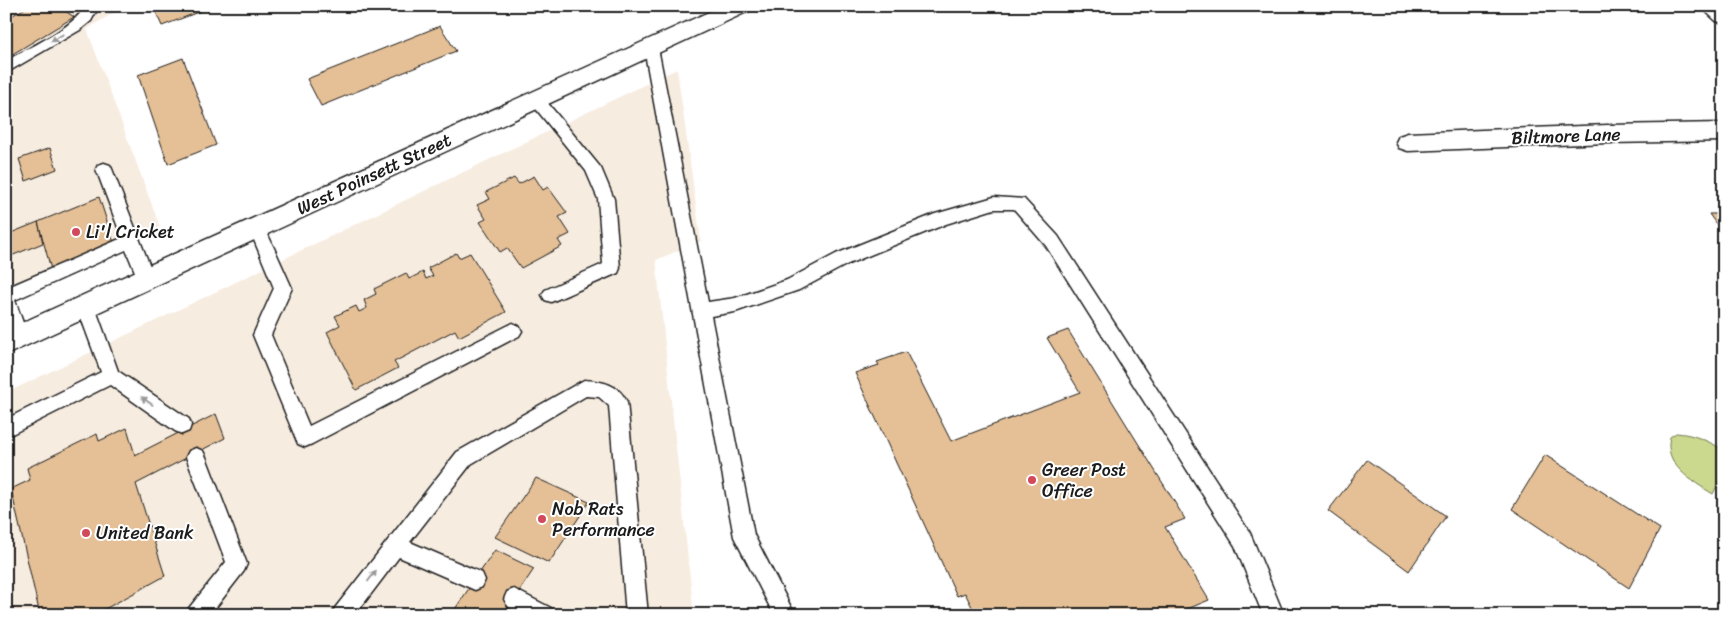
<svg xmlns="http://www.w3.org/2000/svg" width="1730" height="621" font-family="Sriracha,sans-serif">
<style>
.built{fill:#f7ece0}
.green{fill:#cad98d;stroke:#737a54}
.building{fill:#e5c096;stroke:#1c1c1c}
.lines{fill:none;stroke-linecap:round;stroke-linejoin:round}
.service-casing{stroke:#1c1c1c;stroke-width:3}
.minor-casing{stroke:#1c1c1c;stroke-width:3}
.secondary-casing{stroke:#1c1c1c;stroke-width:3}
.service{fill:#fff;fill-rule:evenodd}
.minor{fill:#fff;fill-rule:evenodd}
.secondary{fill:#fff;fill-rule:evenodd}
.oneway{fill:#999}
.poi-dot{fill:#d1495b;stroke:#fff;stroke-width:2}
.labels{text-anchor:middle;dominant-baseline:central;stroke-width:4;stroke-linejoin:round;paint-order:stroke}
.street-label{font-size:18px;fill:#1c1c1c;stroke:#fff}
.poi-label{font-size:18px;fill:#1c1c1c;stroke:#fff;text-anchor:start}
</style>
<rect width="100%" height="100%" fill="#fff"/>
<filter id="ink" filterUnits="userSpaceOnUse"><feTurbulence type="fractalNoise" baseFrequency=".02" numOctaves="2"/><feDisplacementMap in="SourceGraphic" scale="10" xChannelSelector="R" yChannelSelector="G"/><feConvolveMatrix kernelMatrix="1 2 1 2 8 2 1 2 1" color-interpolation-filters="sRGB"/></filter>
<g filter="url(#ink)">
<!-- built -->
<g class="built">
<polygon points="6,6 125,6 87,29 160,227 6,294"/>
<polygon points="677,69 701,241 656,260 694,615 6,615 6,393"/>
</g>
<!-- green -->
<path class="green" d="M1676,433C1694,434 1708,441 1724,450V473L1713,494C1692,481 1663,465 1670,437Z"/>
<!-- building -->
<g class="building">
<polygon points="29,6 58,6 74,17 6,58 6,19"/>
<polygon points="153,6 214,6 162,26"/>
<polygon points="440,26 456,51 321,106 307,79"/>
<polygon points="183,58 216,145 168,164 138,75"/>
<polygon points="50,148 57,169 26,181 19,159"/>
<polygon points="534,176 543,190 548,187 567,213 559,217 570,234 558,240 562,246 521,268 507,248 500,252 480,222 486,219 477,205 490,199 486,192 514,178 519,184"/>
<polygon points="99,197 115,246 52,273 38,222"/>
<polygon points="1709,214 1724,214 1724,235"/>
<polygon points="38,222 43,243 6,258 6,235"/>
<polygon points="456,253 459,258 470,253 506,312 459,337 455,330 394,362 398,368 356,390 327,332 340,325 335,316 356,306 359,312 367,308 364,300 376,294 374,289 406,273 409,279 423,272 426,279 433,276 428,268"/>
<polygon points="1068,330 1185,519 1165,527 1209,600 1185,610 1188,615 976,615 965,593 957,596 855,373 879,365 877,362 906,352 951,441 1080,392 1047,338"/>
<polygon points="216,414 225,438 136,484 165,576 94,615 40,615 11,489 30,480 27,468 97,434 99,441 127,428 135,455"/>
<polygon points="1545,455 1660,529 1629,588 1512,509"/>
<polygon points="1367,460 1446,516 1409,571 1328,511"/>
<polygon points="536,478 589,502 549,563 495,537"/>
<polygon points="495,550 534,569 503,615 451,615"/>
</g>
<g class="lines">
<defs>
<g id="service">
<path d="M85,6H99L91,21L80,30L6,73V61C28,48 74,28 85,6Z"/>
<polygon points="651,43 656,45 658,48 708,302 735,298 787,280 836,254 935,214 994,197 1024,199 1058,236 1250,533 1284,615 1263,615 1235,546 1046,246 1014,209 994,209 946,224 848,264 799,290 735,312 711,316 754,535 795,615 774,615 734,537 644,48 646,45"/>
<polygon points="537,95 542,96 601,168 614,199 620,268 618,273 551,302 545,300 542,295 545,290 603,264 598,199 586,171 532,104 530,100 532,96"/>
<polygon points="104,163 110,165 112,169 155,279 152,284 146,286 140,284 126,250 15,300 28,337 25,342 19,345 13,342 6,325 6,288 122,238 96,169 98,165"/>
<polygon points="257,221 263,223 265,228 292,288 271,335 309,426 507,326 513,323 519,326 522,331 519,336 312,444 305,447 298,444 253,335 274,288 249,228 251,223"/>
<polygon points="86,300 92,302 95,307 118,371 189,419 191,425 189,431 182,434 175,431 110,385 6,437 6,419 101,372 77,307 80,302"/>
<path d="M584,380C602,381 619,384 627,402L648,615H626L609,406L599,397L586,396L471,464L410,542L482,573L485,580L482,587L475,590L399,557L355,615H332L335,608L457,452Z"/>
<polygon points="196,448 203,451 206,457 247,564 244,571 210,615 186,615 189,608 226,562 186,457 189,451"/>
<path d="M514,589L551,608L554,615C536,615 512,619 504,599L507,592Z"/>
</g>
<g id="minor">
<polygon points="1700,6 1724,6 1724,23 1716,21"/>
<polygon points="1724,123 1724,141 1608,143 1408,151 1399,148 1396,142 1399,136 1408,133 1608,125"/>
</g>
<polygon id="secondary" points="722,6 752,6 749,11 6,355 6,330"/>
</defs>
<!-- service casing -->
<use href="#service" class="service-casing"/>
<!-- minor casing -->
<use href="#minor" class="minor-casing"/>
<!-- secondary casing -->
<use href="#secondary" class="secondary-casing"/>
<!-- service -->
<use href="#service" class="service"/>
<!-- minor -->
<use href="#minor" class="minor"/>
<!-- secondary -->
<use href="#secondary" class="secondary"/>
</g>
<!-- one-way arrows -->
<defs><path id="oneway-solid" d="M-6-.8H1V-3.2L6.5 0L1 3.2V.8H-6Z" transform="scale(1.25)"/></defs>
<g class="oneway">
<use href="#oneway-solid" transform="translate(57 38) rotate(149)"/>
<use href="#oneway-solid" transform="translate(147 401) rotate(-145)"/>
<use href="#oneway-solid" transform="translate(372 576) rotate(-53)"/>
</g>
</g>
<!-- markers -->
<g class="poi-dot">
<circle cx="76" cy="232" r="5"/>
<circle cx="1032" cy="480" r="5"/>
<circle cx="542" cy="519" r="5"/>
<circle cx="86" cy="533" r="5"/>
</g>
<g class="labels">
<!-- street labels -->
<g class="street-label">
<text transform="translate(1566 136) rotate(-2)">Biltmore Lane</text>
<text transform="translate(374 174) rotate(-25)">West Poinsett Street</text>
</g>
<!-- poi labels -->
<g class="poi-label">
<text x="86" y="232">Li'l Cricket</text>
<text x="1042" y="470">Greer Post<tspan x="1042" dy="21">Office</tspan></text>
<text x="552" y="509">Nob Rats<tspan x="552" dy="21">Performance</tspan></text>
<text x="96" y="533">United Bank</text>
</g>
</g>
<!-- margin -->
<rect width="1730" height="621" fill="none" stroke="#fff" stroke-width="25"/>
<rect x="12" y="12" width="1705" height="596" fill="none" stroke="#1c1c1c" stroke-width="2" filter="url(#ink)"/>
</svg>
